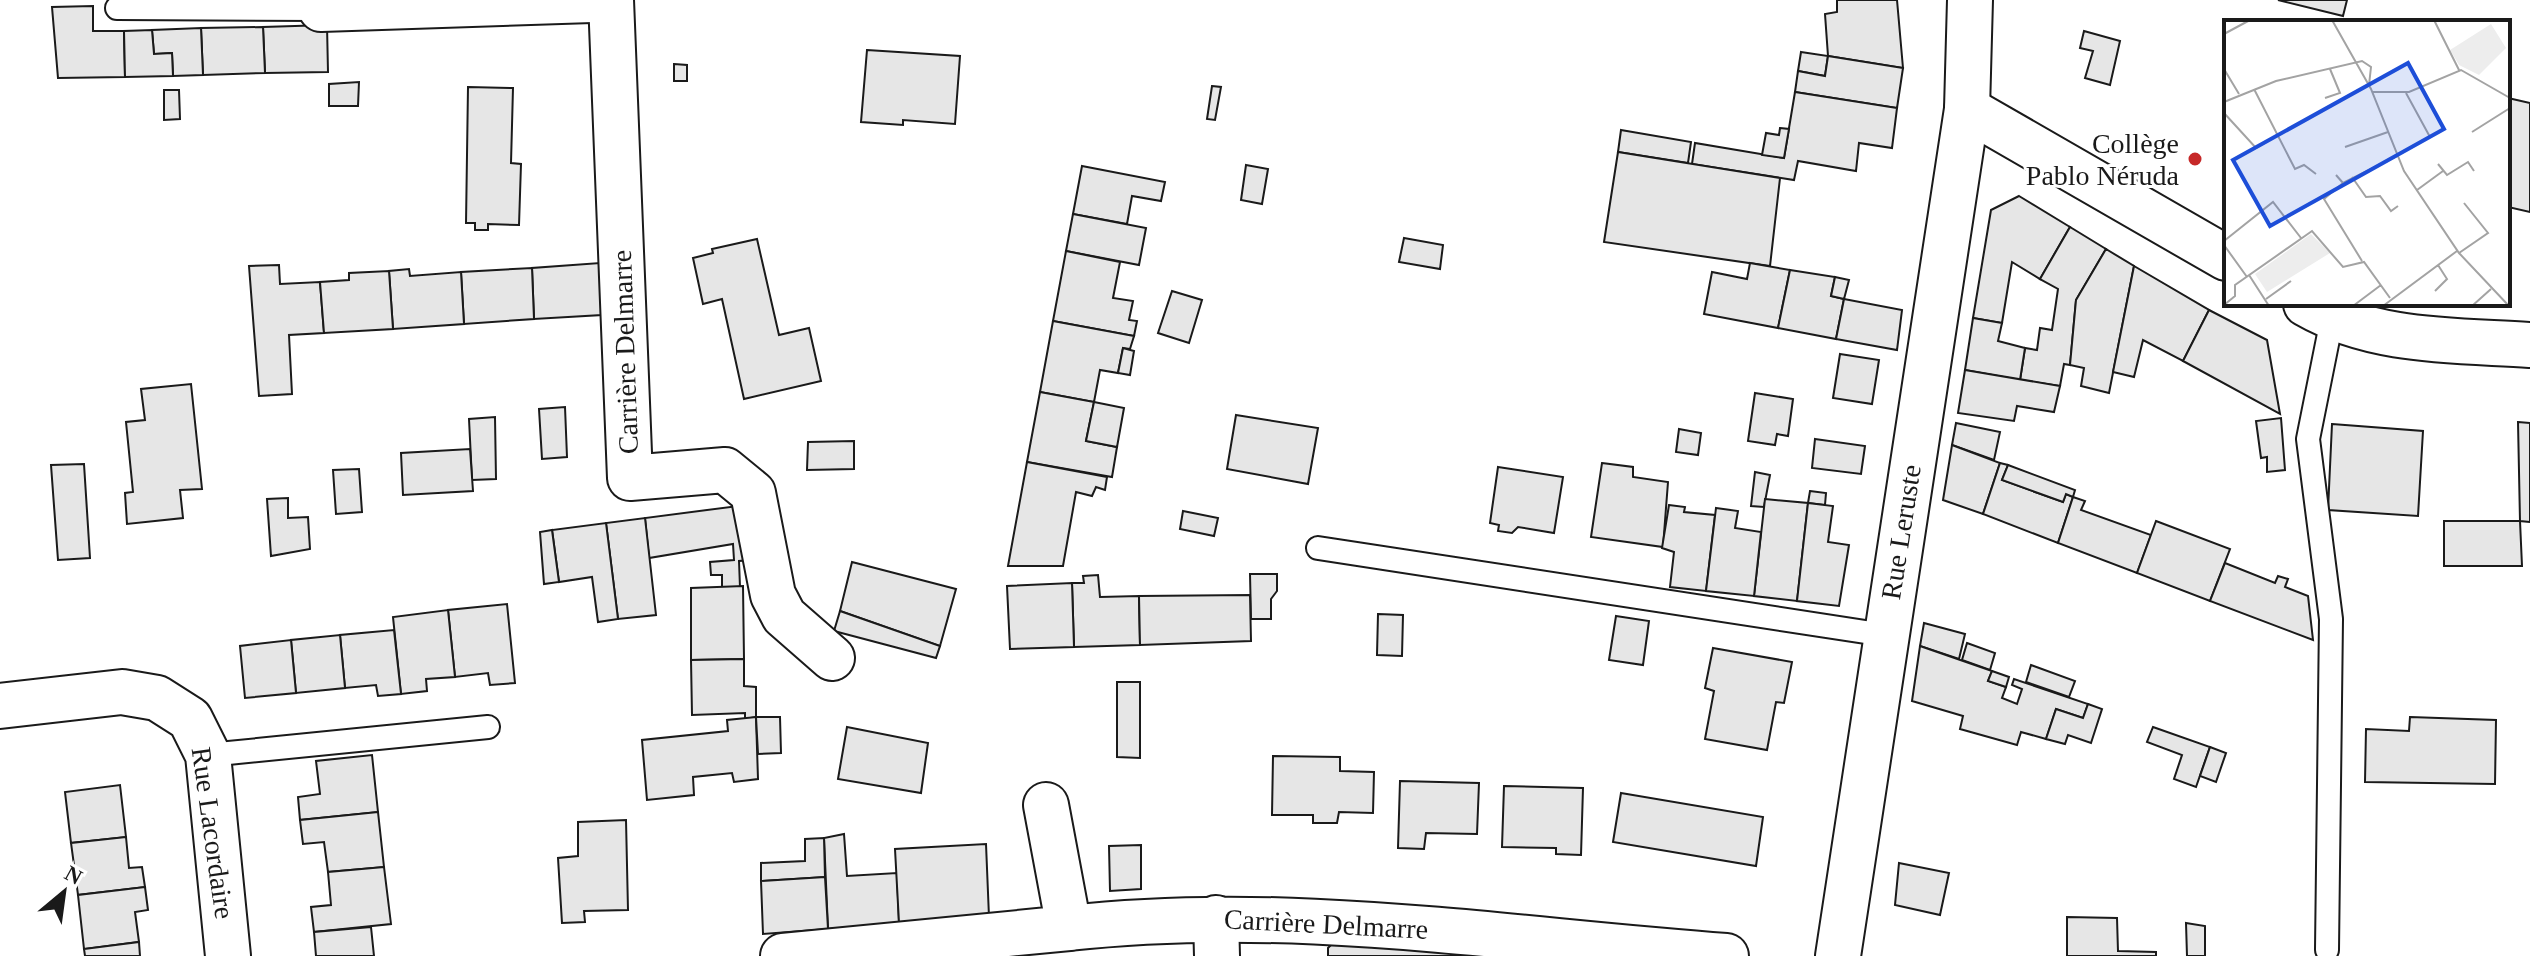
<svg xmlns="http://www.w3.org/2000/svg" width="2530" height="956" font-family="'Times New Roman',serif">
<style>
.building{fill:#e6e6e6;stroke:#1a1a1a;stroke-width:2}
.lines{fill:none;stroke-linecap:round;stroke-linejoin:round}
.lane-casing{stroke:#1a1a1a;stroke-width:26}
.street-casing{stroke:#1a1a1a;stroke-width:48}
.secondary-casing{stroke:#1a1a1a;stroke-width:48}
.lane{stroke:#fff;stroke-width:22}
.street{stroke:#fff;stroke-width:44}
.secondary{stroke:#fff;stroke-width:44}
.poi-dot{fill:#c62828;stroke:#fff;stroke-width:3}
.labels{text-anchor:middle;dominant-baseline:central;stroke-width:6;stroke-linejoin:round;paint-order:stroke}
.poi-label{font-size:28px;fill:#1a1a1a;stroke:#fff;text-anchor:end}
.street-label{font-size:28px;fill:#1a1a1a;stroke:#fff}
.inset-road{fill:none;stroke:#a3a3a3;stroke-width:2}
.view{fill:#1d4ed8;fill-opacity:0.15;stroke:#1d4ed8;stroke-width:4}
.inset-edge{fill:none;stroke:#1a1a1a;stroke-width:4}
</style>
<rect width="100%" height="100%" fill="#fff"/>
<!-- building -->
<g class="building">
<polygon points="1837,0 1897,0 1903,68 1828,56 1825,14 1837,12"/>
<polygon points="2278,0 2347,0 2343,16"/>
<polygon points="93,6 93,31 124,31 125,77 58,78 52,7"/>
<polygon points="327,25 328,72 265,73 263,27"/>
<polygon points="263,27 265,73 203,75 201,28"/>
<polygon points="201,28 203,75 173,76 172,53 154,54 152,30"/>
<polygon points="152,30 154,54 172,53 173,76 125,77 124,31"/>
<polygon points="2084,31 2120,41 2110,85 2085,78 2093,51 2080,48"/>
<polygon points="867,50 960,56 955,124 903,120 903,125 861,122"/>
<polygon points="1801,52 1828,56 1825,76 1798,71"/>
<polygon points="1828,56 1903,68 1897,108 1795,92 1798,71 1825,76"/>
<polygon points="674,64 687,65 687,81 674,81"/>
<polygon points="359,82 358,106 329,106 329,84"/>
<polygon points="1212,86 1221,87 1215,120 1207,119"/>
<polygon points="468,87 513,88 511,163 521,164 519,225 488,224 488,230 475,230 475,223 466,223"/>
<polygon points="164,90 179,90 180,119 164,120"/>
<polygon points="1795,92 1897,108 1892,148 1859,143 1856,171 1798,161 1794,180 1692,164 1695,143 1784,158"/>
<polygon points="2508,98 2530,103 2530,212 2508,207"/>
<polygon points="1780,128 1789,129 1784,158 1762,155 1766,133 1779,135"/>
<polygon points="1621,130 1691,142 1688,163 1618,152"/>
<polygon points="1618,152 1780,178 1770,266 1604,242"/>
<polygon points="1246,165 1268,169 1262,204 1241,200"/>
<polygon points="1082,166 1165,182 1161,201 1132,196 1127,224 1073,214"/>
<polygon points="2019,196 2070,227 2040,279 2012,262 2002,323 1973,318 1991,210"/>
<polygon points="1073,214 1146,228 1139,265 1066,251"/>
<polygon points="2070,227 2106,249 2076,300 2070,365 2064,364 2060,386 2020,380 2025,348 2037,350 2040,328 2052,330 2058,289 2040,279"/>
<polygon points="1404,238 1443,245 1440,269 1399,262"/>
<polygon points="757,239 779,335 809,328 821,381 744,399 722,299 703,304 693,258 713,253 712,249"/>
<polygon points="2106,249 2134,266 2109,393 2081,386 2084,368 2070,365 2076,300"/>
<polygon points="1066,251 1120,262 1113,298 1133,301 1129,320 1137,321 1134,336 1053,321"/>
<polygon points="600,263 602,315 534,319 532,268"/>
<polygon points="1750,263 1790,270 1778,328 1704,314 1712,272 1747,279"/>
<polygon points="279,265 280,284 320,282 324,333 289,335 292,394 259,396 249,266"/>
<polygon points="2134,266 2209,310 2183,361 2143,340 2134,377 2113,372"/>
<polygon points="532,268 534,319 464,324 461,272"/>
<polygon points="409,269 410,276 461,272 464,324 393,329 389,271"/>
<polygon points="1790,270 1835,277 1831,296 1844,299 1836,339 1778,328"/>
<polygon points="389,271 393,329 324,333 320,282 349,280 349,273"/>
<polygon points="1835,277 1849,280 1844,299 1831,296"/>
<polygon points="1172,291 1202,300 1189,343 1158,333"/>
<polygon points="1844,299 1902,310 1897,350 1836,339"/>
<polygon points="2209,310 2267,340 2280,414 2183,361"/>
<polygon points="1973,318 2002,323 1998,341 2025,348 2020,380 1965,370"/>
<polygon points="1053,321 1134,336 1130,349 1123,348 1118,373 1100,370 1094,402 1040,392"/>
<polygon points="1123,348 1134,351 1130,375 1118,373"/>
<polygon points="1840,354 1879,360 1872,404 1833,398"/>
<polygon points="1965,370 2060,386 2054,412 2017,406 2014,421 1958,413"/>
<polygon points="191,384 202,489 180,490 183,518 127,524 125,493 133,492 126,422 145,420 141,389"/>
<polygon points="1040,392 1094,402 1086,441 1117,447 1112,477 1027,462"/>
<polygon points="1755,393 1793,399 1788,436 1777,434 1775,445 1748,441"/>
<polygon points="1094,402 1124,408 1117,447 1086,441"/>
<polygon points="565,407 567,457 542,459 539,409"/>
<polygon points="1236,415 1318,428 1308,484 1227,469"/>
<polygon points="495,417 496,479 472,480 469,419"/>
<polygon points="2281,418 2285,470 2267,472 2267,457 2261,458 2256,421"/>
<polygon points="2518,422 2530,423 2530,522 2520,521"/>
<polygon points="1956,423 2000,432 1994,460 1952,445"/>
<polygon points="2332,424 2423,431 2418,516 2328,510"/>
<polygon points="1679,429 1701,433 1698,455 1676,452"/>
<polygon points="1815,439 1865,446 1861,474 1812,468"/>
<polygon points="854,441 854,469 807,470 808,442"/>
<polygon points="1952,445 2000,463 1983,514 1943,500"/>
<polygon points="470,449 473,491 403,495 401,453"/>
<polygon points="1027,462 1107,477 1105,490 1096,487 1092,496 1076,492 1063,566 1008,566"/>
<polygon points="1602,463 1633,467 1633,477 1668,482 1663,547 1591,537"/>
<polygon points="2000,463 2008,465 2002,480 2063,502 2066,494 2073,497 2058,543 1983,514"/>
<polygon points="84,464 90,558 58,560 51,465"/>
<polygon points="2008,465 2075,490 2073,497 2066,494 2063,502 2002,480"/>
<polygon points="1498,467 1563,477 1554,533 1518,527 1512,533 1498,531 1499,525 1490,523"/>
<polygon points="359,469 362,512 336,514 333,470"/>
<polygon points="1755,472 1770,475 1764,507 1751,506"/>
<polygon points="1810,491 1826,493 1825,505 1808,503"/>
<polygon points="2073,497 2085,501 2081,510 2151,535 2137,573 2058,543"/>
<polygon points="288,498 288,518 308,517 310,549 271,556 267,499"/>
<polygon points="1765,499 1808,503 1797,601 1754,596"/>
<polygon points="1808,503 1833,506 1828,542 1849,545 1839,606 1797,601"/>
<polygon points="1669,505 1685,507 1684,512 1715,515 1706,591 1670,587 1674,552 1662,548"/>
<polygon points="738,506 752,560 739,561 740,587 722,587 722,575 711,575 710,562 734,560 733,544 649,558 645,518"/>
<polygon points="1716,508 1738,511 1735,528 1761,532 1754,596 1706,591"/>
<polygon points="1183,511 1218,518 1214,536 1180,529"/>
<polygon points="645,518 656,615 618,619 606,523"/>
<polygon points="2156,521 2230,549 2210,601 2137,573"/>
<polygon points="2444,521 2520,521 2522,566 2444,566"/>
<polygon points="606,523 618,619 598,622 592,577 559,582 552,530"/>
<polygon points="552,530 559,582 544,584 540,532"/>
<polygon points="852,562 956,589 940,646 840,611"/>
<polygon points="2225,563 2275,583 2278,576 2288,579 2285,587 2308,596 2313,640 2210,601"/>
<polygon points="1250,574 1277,574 1277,591 1271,599 1271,619 1251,619"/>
<polygon points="1098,575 1100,597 1139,596 1140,645 1074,647 1072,583 1084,583 1083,576"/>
<polygon points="1072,583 1074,647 1010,649 1007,586"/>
<polygon points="743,586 744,659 691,660 691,588"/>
<polygon points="1250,595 1251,641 1140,645 1139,596"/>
<polygon points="507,604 515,683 490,685 488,673 455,677 448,610"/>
<polygon points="448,610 455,677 426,679 427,691 401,694 393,617"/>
<polygon points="840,611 940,646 936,658 834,631"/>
<polygon points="1378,614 1403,615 1402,656 1377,655"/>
<polygon points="1616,616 1649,621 1643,665 1609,660"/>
<polygon points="1924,623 1965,634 1959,659 1920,646"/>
<polygon points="394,630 401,694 378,696 376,685 345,688 340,635"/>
<polygon points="340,635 345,688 296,693 291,640"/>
<polygon points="291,640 296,693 245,698 240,646"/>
<polygon points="1967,643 1995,653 1990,670 1962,660"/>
<polygon points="1920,646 1992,671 1988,681 2006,687 2002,698 2017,704 2022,689 2012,685 2014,679 2088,704 2083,718 2056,709 2046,739 2021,732 2017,745 1960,729 1963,716 1912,701"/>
<polygon points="1713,648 1792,662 1784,703 1776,702 1767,750 1705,739 1714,691 1705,688"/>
<polygon points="744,659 744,686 756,687 756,717 745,719 745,713 692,715 691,660"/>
<polygon points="2031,665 2075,681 2069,697 2026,682"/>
<polygon points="1992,671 2009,677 2006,687 1988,681"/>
<polygon points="1117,682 1140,682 1140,758 1117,757"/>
<polygon points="2088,704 2102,709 2091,743 2068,735 2065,744 2046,739 2056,709 2083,718"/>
<polygon points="756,717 758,779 734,782 732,773 693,777 694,795 647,800 642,740 728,731 727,720"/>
<polygon points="756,717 780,717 781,753 758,754"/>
<polygon points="2410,717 2496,720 2495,784 2365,782 2366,729 2409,731"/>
<polygon points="847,727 928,743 921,793 838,779"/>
<polygon points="2153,727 2210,747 2196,787 2174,779 2182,755 2147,742"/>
<polygon points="2210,747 2226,753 2216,782 2200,776"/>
<polygon points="372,755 378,812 300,820 298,797 320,794 316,761"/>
<polygon points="1273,756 1340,757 1340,771 1374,772 1373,813 1339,812 1337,823 1313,823 1313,815 1272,815"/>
<polygon points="1400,781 1479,783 1477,834 1426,833 1424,849 1398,848"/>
<polygon points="120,785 126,837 71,843 65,792"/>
<polygon points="1504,786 1583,788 1581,855 1556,854 1556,848 1502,847"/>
<polygon points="1621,793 1763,817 1756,866 1613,842"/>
<polygon points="378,812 384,867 328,872 324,842 303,844 300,820"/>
<polygon points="626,820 628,910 584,911 585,922 562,923 558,858 578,856 578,822"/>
<polygon points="844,834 847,876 897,873 899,923 828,929 824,838"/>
<polygon points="126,837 129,868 142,867 145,887 78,895 71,843"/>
<polygon points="824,838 825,877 761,881 761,863 805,861 805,839"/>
<polygon points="986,844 989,917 899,923 895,849"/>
<polygon points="1141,845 1141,889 1110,891 1109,846"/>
<polygon points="1899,863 1949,873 1940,915 1895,905"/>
<polygon points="384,867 391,924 314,932 311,907 331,905 328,872"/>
<polygon points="825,877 828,929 763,934 761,881"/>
<polygon points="145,887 148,910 135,912 139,942 84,949 78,895"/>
<polygon points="2067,917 2117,918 2118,951 2156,952 2156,956 2067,956"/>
<polygon points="2186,923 2205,926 2205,956 2187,956"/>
<polygon points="371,927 374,956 316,956 314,932"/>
<polygon points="1337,939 1475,956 1328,956 1328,948"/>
<polygon points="139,942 140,956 85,956 84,949"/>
</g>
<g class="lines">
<defs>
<g id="lane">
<polyline points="117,8 321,9"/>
<polyline points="1318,548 1885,635"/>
<polyline points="208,755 488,727"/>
<polyline points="2327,950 2331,619 2308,439 2332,319"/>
</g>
<g id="street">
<polyline points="319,0 321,9 592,0"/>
<polyline points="611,0 630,478 725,470 753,493 773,595 784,616 832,658"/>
<polyline points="1967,109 2226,258"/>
<path d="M2306,304C2374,343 2453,340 2530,345"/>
<polyline points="0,706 122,692 157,698 190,719 208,755 228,956"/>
<polyline points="1216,918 1217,956"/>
<path d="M1069,928C1289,903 1507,940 1726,956"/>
<polyline points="783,956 1069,928 1046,805"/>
</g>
<polyline id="secondary" points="1838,956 1967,109 1970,0"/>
</defs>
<!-- lane casing -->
<use href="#lane" class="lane-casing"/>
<!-- street casing -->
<use href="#street" class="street-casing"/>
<!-- secondary casing -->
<use href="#secondary" class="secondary-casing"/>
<!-- lane -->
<use href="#lane" class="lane"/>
<!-- street -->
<use href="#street" class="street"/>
<!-- secondary -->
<use href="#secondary" class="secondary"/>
</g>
<!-- markers -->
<circle class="poi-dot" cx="2195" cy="159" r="8"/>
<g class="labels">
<!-- poi labels -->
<g class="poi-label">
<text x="2179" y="143">Collège<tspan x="2179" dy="32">Pablo Néruda</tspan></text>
</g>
<!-- street labels -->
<g class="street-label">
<text transform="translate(625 352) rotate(-92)">Carrière Delmarre</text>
<text transform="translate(1901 532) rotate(-81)">Rue Leruste</text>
<text transform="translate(213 833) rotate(82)">Rue Lacordaire</text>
<text transform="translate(1326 924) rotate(3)">Carrière Delmarre</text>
</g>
</g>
<!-- overview -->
<g transform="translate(2224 20)">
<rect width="286" height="286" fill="#fff"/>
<path d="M267,4L282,28L255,55L235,45L226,30ZM87,214L106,233L43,272L31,254Z" fill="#ededed"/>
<path class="inset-road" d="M108,0L147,69L180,151L235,233L285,286M210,0L235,50M0,14L26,0M0,49L15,74M30,69L71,149L80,145L92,154M149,72H185L237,50L286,78M182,73L206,117M101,78L116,73L106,49M0,82L52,61L138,41L147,47L145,65M0,93L32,128L51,117M248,112L286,88M121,127L164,112M214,144L223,155L244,142L250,151M112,155L119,163L100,179L138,241M128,157L142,177L156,176L167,191L174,186M119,163L173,136M193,170L219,151M0,221L49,182L77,218M0,225L23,257M235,233L264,213L240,183M25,255L45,286M211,271L223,259L214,245M42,279L67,261M0,285L11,276V265L88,211L119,247L140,242L166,278M129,286L157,265M159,286L233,231M248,286L267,269"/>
<path class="view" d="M184,43L220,109L46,206L9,140Z"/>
<rect width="286" height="286" class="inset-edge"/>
</g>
<!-- north arrow -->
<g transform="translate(64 892) rotate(29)" stroke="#ffffff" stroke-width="6" paint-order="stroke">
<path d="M0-6L14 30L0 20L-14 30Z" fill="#1a1a1a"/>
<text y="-12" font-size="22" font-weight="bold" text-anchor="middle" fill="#1a1a1a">N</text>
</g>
</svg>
